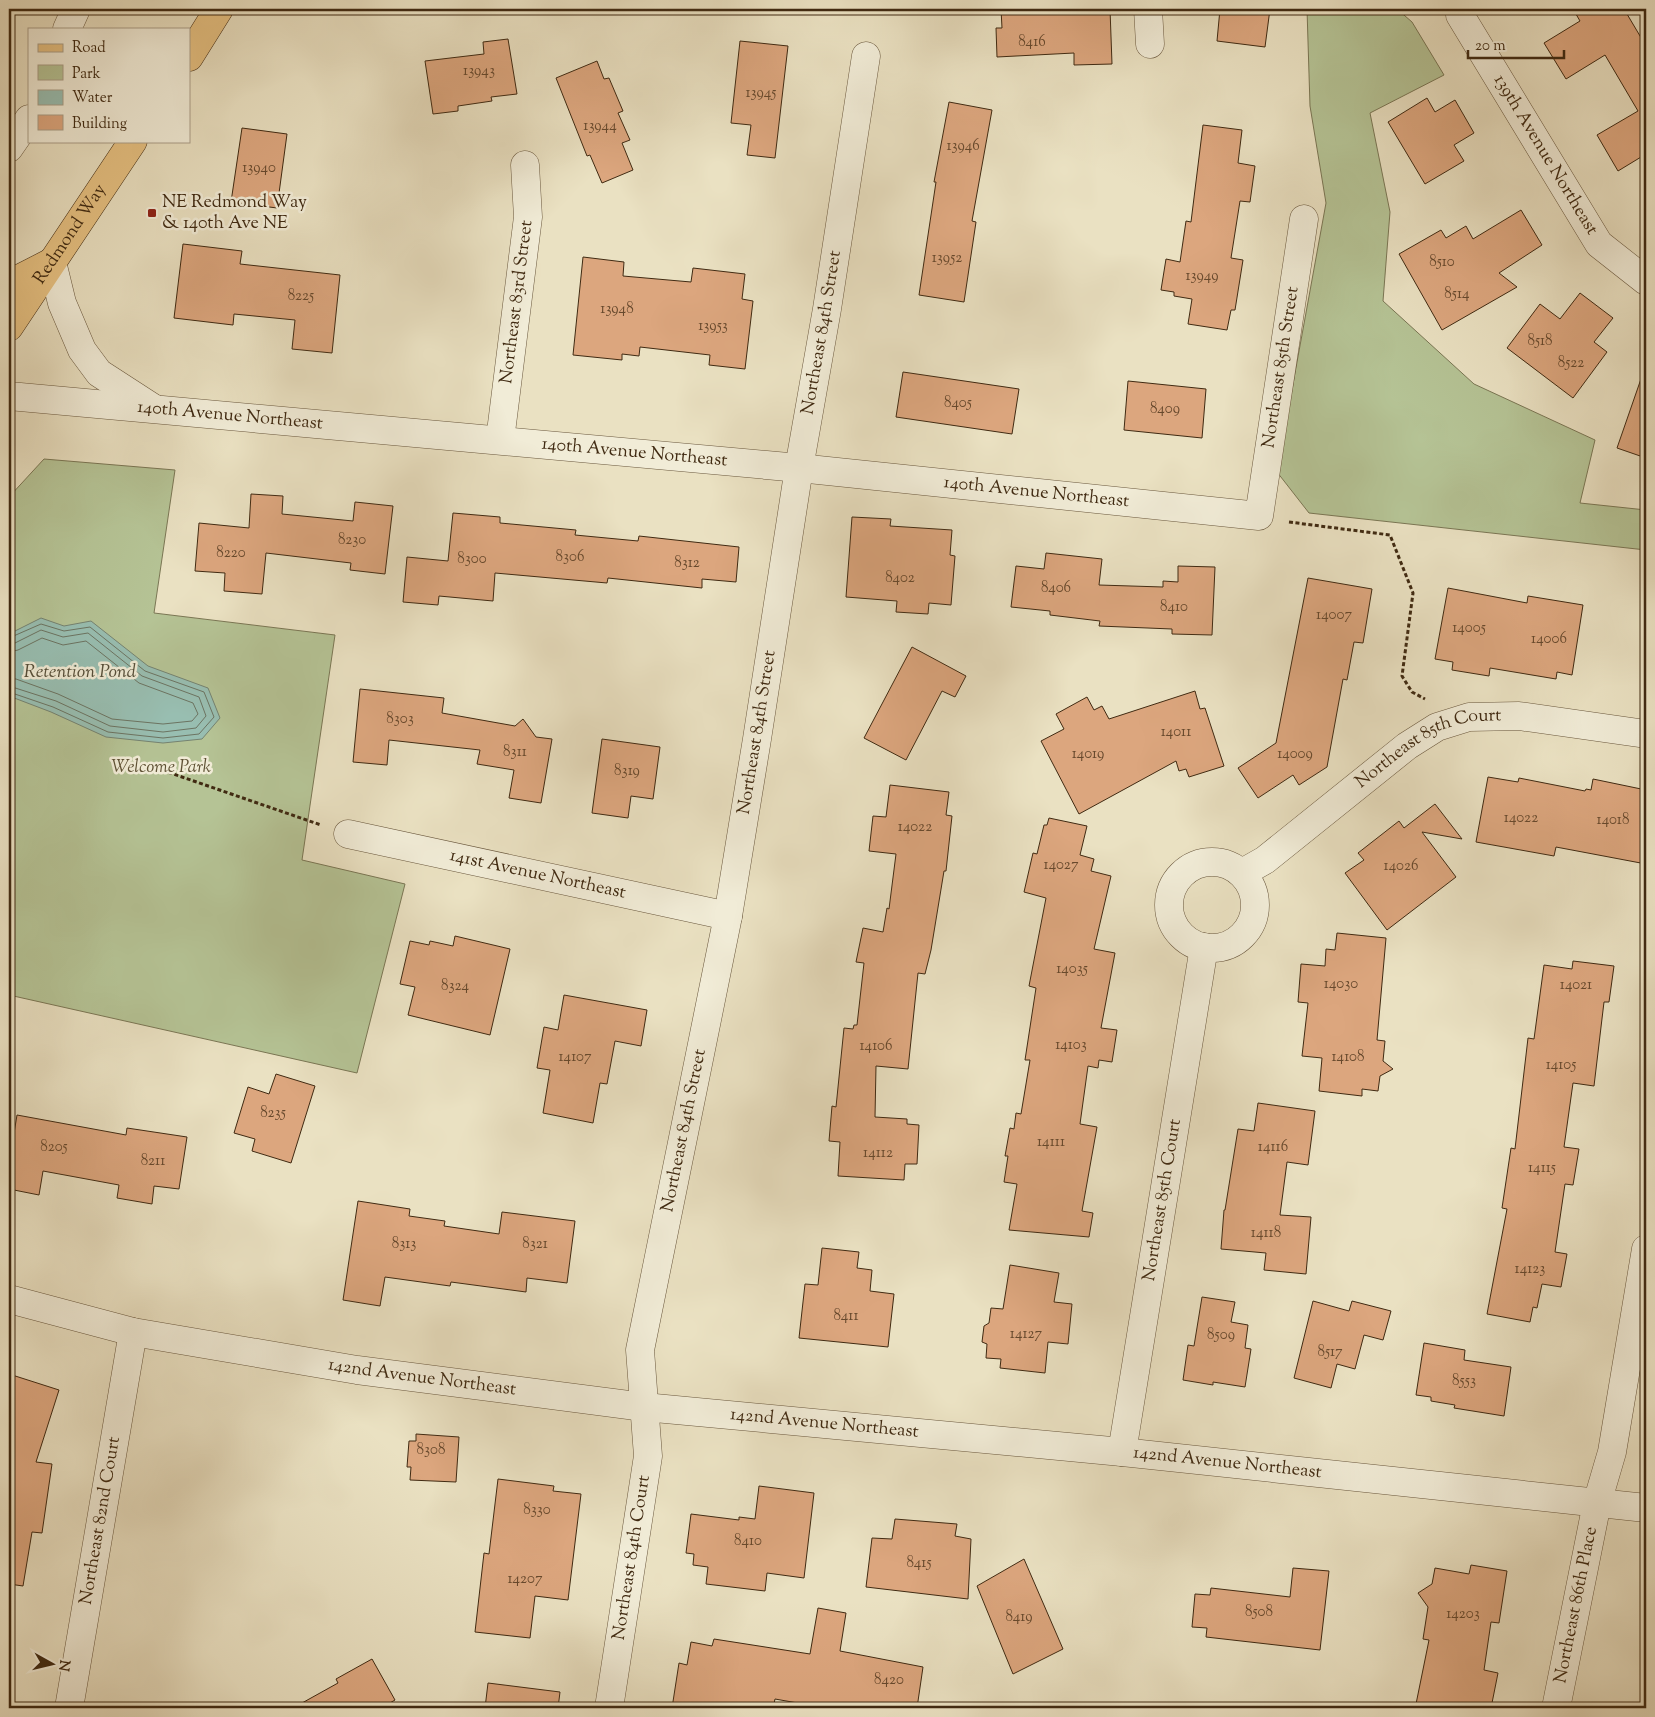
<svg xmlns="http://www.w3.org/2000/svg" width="1655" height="1717" font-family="'Sorts Mill Goudy',serif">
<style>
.green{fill:#b5c395;stroke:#7a7654}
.water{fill:#98beb1;stroke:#758371}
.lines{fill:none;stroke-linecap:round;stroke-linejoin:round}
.shore{stroke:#6c7462;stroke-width:1}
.building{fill:#dca67e;stroke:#402a12}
.minor-casing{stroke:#6a583e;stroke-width:29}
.major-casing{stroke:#402a12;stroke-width:29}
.path{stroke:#402a12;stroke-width:3;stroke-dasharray:4 2.5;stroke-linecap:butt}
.minor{stroke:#f1ecd7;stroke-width:28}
.major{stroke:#e5c081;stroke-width:28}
.poi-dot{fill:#8f2418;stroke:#f1ecd7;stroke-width:2}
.labels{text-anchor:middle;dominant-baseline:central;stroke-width:5;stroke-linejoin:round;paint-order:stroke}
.number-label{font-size:15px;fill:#67492d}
.street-label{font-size:18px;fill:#402a12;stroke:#f1ecd7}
.poi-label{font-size:18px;fill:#402a12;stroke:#f1ecd7;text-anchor:start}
.park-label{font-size:18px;font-style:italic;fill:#5d5033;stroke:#f1ecd7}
.water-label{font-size:19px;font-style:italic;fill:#564f3a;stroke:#f1ecd7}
</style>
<rect width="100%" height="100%" fill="#eae1c2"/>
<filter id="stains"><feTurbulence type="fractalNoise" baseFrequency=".004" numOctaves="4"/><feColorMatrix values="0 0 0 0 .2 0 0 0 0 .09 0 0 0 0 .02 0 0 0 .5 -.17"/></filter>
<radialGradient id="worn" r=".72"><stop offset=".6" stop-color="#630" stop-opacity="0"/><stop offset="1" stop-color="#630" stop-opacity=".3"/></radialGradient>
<!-- green -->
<g class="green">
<polygon points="1307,9 1397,9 1412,22 1444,75 1370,113 1390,212 1383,301 1474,384 1595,440 1580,503 1646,510 1646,550 1309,513 1277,472 1326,203 1310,106"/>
<polygon points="44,459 175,470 154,613 335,635 302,860 405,884 357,1073 9,995 9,497"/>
</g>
<!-- water -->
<polygon class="water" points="41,618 64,626 91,621 148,666 208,688 220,718 202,739 163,743 106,737 51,712 9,696 9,634"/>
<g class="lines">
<!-- shore -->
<g class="shore">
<polyline points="9,638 41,624 64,631 90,627 145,671 204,692 214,717 199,734 163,738 108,732 53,707 9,692"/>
<polyline points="9,644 15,643 41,630 63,637 88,633 142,676 199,697 206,716 196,728 163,732 110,726 56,701 9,686"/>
<polyline points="9,652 18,650 42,638 63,645 86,641 139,683 193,703 198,714 192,721 163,724 112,719 58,694 16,679 9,678"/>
</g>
</g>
<!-- building -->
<g class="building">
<polygon points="1001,9 1110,9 1112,64 1074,65 1074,53 997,57 996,28 1002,28"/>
<polygon points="1220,9 1270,9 1265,47 1217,41"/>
<polygon points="1573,9 1624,9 1646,46 1646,154 1618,171 1597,135 1638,111 1605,55 1566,79 1544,43 1580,21"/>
<polygon points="508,39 517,94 491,97 492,101 458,106 458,111 433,114 425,61 484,54 483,42"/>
<polygon points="740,41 788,46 775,158 747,155 751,125 731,123"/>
<polygon points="597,61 604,79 609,78 623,111 618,113 630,140 622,143 633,170 602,183 590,155 587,156 556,78"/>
<polygon points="1427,98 1435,112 1455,100 1474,133 1454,145 1464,161 1425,184 1388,122"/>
<polygon points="949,102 992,110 972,221 976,222 964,302 919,295 936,182 934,182"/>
<polygon points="1203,125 1242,130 1238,163 1255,166 1250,202 1240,201 1231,258 1243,260 1235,310 1231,310 1227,330 1188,324 1192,299 1174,296 1174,292 1161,290 1166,259 1180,262 1186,221 1191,222"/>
<polygon points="242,128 287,134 277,208 231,202"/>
<polygon points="1521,210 1542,245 1499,273 1517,287 1442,330 1399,254 1441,230 1446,238 1466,226 1473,239"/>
<polygon points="183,244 242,251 240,264 340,275 332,353 292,349 295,320 234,314 233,325 174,318"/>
<polygon points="583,257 624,262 623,276 691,282 693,268 745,274 742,299 753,301 745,369 709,365 710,355 640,347 639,356 622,354 622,360 573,355"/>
<polygon points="1580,293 1613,318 1594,342 1607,352 1573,398 1507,348 1540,304 1560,319"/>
<polygon points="903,372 1019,389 1012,434 896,417"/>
<polygon points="1642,376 1646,377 1646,458 1617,448"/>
<polygon points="1128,381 1206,389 1202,438 1124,430"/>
<polygon points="251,494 283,496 282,514 353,521 355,502 393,506 385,574 350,570 351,563 266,553 262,594 224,591 225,573 195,571 199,523 249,528"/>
<polygon points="453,513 500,517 500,523 576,530 575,535 638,541 639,536 739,547 736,582 702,579 702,588 608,578 607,583 495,573 493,601 439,596 438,605 403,602 407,557 448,561"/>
<polygon points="852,517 891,519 890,526 952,530 950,555 955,556 951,605 929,603 928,614 896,612 897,601 846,597"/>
<polygon points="1046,553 1102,559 1099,585 1163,587 1163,581 1178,582 1178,566 1215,567 1212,635 1172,634 1172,629 1099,626 1100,621 1050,615 1050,611 1011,607 1016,566 1044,569"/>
<polygon points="1308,578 1372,589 1363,643 1354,642 1347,680 1343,679 1327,767 1299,785 1293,775 1258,798 1238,768 1276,743"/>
<polygon points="1448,588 1527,603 1528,596 1583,605 1572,675 1557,672 1556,679 1490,668 1489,676 1452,670 1453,662 1435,659"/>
<polygon points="912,647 966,676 955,697 942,691 906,760 864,738"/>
<polygon points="360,689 444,698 442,713 515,726 523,719 536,737 552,739 541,803 509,798 514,770 477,764 480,750 389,740 387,765 353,762"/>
<polygon points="1195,691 1200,709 1205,708 1224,766 1189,777 1186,769 1179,771 1176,761 1079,814 1041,741 1064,729 1056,714 1087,697 1094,710 1102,706 1109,719"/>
<polygon points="602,739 660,747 653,799 631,796 628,818 592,813"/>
<polygon points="1488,777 1518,782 1519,778 1585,791 1586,789 1591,790 1593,779 1646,790 1646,864 1556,847 1554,856 1476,842"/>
<polygon points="890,785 949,792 946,815 952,816 946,871 944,871 931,950 925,974 918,973 908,1069 876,1066 875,1117 907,1119 907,1124 919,1125 917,1164 905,1164 904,1180 838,1176 840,1142 829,1141 832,1106 836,1107 844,1028 853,1029 854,1025 857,1025 864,963 856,962 863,928 883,932 887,908 889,909 896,854 869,851 873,816 886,817"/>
<polygon points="1435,804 1462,839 1422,832 1456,877 1387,930 1345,873 1364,860 1358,853 1399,821 1404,828"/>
<polygon points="1049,818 1087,826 1080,855 1094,859 1091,871 1111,876 1094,949 1115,953 1101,1028 1117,1030 1112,1062 1099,1060 1098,1068 1088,1066 1080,1124 1097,1127 1082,1211 1093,1213 1089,1237 1009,1230 1017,1184 1004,1182 1008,1156 1005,1156 1010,1128 1014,1129 1016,1113 1021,1114 1030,1060 1025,1060 1036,988 1029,986 1046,898 1024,892 1033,853 1037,854 1044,825 1047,825"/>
<polygon points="1337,933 1386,938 1377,1040 1385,1041 1383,1061 1393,1069 1380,1076 1378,1091 1362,1089 1362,1096 1319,1091 1322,1058 1302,1056 1308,1003 1298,1002 1301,964 1325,966 1326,949 1335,950"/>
<polygon points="455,936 510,949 490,1035 408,1015 415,987 400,984 410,941 429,945 430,941 453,946"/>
<polygon points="1573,961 1614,966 1609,1002 1604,1002 1594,1086 1573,1083 1564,1147 1579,1149 1573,1185 1565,1184 1555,1252 1567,1254 1561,1287 1542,1284 1537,1308 1533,1307 1530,1322 1487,1314 1507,1209 1502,1208 1511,1148 1515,1149 1528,1038 1534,1039 1544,965 1572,969"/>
<polygon points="564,995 647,1010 641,1046 615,1041 607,1084 600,1083 593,1123 543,1113 550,1070 537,1068 544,1027 558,1030"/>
<polygon points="276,1074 315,1086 291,1163 252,1151 255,1139 234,1133 248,1087 269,1094"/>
<polygon points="1258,1103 1315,1111 1308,1165 1287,1162 1280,1215 1311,1217 1306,1274 1264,1270 1266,1253 1221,1249 1224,1210 1225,1210 1238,1129 1254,1131"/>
<polygon points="17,1115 126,1135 127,1128 187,1137 179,1189 154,1186 152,1204 117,1198 119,1185 43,1171 39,1195 9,1189 9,1164"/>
<polygon points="358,1201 410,1209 409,1216 445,1221 444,1226 499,1234 502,1212 575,1221 567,1283 527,1278 526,1292 451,1282 450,1286 385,1277 380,1306 343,1300"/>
<polygon points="822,1248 859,1252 857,1268 872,1270 870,1291 894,1294 888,1347 799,1338 805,1284 818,1285"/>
<polygon points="1010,1265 1059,1273 1054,1302 1072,1304 1068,1344 1048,1342 1045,1373 1000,1368 1001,1359 986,1358 987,1344 982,1342 984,1326 989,1323 991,1308 1003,1309"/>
<polygon points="1202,1297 1235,1302 1231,1322 1248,1325 1245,1348 1251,1349 1245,1387 1213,1382 1213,1385 1183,1380 1188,1345 1194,1346"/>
<polygon points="1313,1301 1349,1311 1352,1301 1391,1311 1383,1340 1364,1335 1355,1369 1337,1364 1331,1388 1294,1378"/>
<polygon points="1424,1343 1465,1350 1464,1360 1511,1367 1504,1416 1454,1408 1455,1405 1431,1401 1431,1397 1416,1395"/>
<polygon points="9,1374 59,1390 36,1462 52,1464 42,1533 32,1532 23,1586 9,1584"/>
<polygon points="416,1434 459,1437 456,1482 410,1480 411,1467 407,1467 409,1441 416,1441"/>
<polygon points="498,1479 554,1486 553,1491 581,1494 568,1600 535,1596 530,1638 475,1632 484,1553 489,1554"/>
<polygon points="759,1486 814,1493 804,1578 767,1573 765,1591 706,1584 708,1567 693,1565 694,1554 686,1553 691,1514 739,1520 739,1517 755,1519"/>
<polygon points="895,1519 957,1524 955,1536 971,1539 968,1599 866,1587 872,1538 892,1539"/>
<polygon points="1024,1559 1063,1649 1013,1674 977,1586"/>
<polygon points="1471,1565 1507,1571 1499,1623 1491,1622 1484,1670 1498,1673 1491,1708 1423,1708 1423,1706 1416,1704 1429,1640 1423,1639 1428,1607 1418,1593 1432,1584 1435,1568 1469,1574"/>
<polygon points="1293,1568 1329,1571 1320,1650 1206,1637 1207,1628 1192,1627 1195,1594 1210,1595 1211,1588 1290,1597"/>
<polygon points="818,1608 846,1613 840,1651 923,1667 917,1708 826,1708 775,1699 773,1708 672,1708 679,1663 687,1665 691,1642 712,1646 714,1639 810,1654"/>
<polygon points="372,1659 395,1700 381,1708 293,1708 338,1683 336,1679"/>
<polygon points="488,1683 560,1692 558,1708 485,1708"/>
</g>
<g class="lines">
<defs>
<g id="minor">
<polyline points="1148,9 1150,44"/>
<path id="s1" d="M1460,15L1599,244L1646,281"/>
<polyline points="67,29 76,9"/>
<polyline points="9,148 29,119"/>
<polyline points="52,262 62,303 82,350 99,373 153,408"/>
<path id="s2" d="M9,396L799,468L1259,516L1304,219"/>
<path id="s3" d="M500,440L528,217L525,165"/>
<path id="s4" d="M348,834L728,916"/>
<circle cx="1212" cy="905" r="43"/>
<path id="s5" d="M1242,873L1265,860L1407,746L1437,727L1469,717L1519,716L1646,734"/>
<path id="s6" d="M9,1299L133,1332L357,1370L644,1407L1122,1452L1646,1508"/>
<path id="s7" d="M1122,1452L1204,947"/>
<path id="s8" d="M69,1708L133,1332"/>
<path id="s9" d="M609,1708L648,1456L640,1350L728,916L757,739L799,468L827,309L866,56"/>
<path id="s10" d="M1556,1708L1597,1503L1612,1452L1646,1249"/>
</g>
<g id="major">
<polyline points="189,57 219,9"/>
<polyline points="9,284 50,263"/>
<path id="s11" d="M9,327L133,141"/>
</g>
</defs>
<!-- minor casing -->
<use href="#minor" class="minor-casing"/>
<!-- major casing -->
<use href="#major" class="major-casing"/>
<!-- path -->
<g class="path">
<polyline points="1289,522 1390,535 1413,593 1402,676 1412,692 1425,699"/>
<polyline points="156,768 321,825"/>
</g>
<!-- minor -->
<use href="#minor" class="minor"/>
<!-- major -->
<use href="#major" class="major"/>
</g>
<!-- markers -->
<rect class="poi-dot" x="147" y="208" width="10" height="10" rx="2.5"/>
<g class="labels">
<!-- number labels -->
<g class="number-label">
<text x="1032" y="42">8416</text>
<text x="479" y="71">13943</text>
<text x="761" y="93">13945</text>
<text x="600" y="126">13944</text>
<text x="963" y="146">13946</text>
<text x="259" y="168">13940</text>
<text x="947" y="258">13952</text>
<text x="1442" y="262">8510</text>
<text x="1202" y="276">13949</text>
<text x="1457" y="294">8514</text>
<text x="301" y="296">8225</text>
<text x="617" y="309">13948</text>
<text x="713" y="326">13953</text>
<text x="1540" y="341">8518</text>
<text x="1571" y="363">8522</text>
<text x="958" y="403">8405</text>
<text x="1165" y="409">8409</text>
<text x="352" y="540">8230</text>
<text x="231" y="553">8220</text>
<text x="570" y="557">8306</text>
<text x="472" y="559">8300</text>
<text x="687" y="563">8312</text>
<text x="900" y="578">8402</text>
<text x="1056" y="588">8406</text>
<text x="1174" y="607">8410</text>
<text x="1334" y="615">14007</text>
<text x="1469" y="628">14005</text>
<text x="1549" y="639">14006</text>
<text x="400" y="719">8303</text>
<text x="1176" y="732">14011</text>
<text x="515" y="752">8311</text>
<text x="1088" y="754">14019</text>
<text x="1295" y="754">14009</text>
<text x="627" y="771">8319</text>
<text x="1521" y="818">14022</text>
<text x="1613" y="820">14018</text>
<text x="915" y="827">14022</text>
<text x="1061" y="865">14027</text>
<text x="1401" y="866">14026</text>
<text x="1072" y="969">14035</text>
<text x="1341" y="984">14030</text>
<text x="1576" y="985">14021</text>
<text x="455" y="986">8324</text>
<text x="1071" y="1045">14103</text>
<text x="876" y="1046">14106</text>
<text x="575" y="1057">14107</text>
<text x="1348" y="1057">14108</text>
<text x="1561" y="1065">14105</text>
<text x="273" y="1113">8235</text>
<text x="1051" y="1142">14111</text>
<text x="54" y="1147">8205</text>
<text x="1273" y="1147">14116</text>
<text x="878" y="1153">14112</text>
<text x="153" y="1161">8211</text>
<text x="1542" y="1168">14115</text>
<text x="1266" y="1233">14118</text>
<text x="404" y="1244">8313</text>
<text x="535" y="1244">8321</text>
<text x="1530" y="1269">14123</text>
<text x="846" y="1316">8411</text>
<text x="1026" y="1334">14127</text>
<text x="1221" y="1335">8509</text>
<text x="1330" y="1352">8517</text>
<text x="1464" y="1381">8553</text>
<text x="431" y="1450">8308</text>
<text x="537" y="1510">8330</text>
<text x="748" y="1541">8410</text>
<text x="919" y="1563">8415</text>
<text x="525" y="1579">14207</text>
<text x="1259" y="1612">8508</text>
<text x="1463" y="1614">14203</text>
<text x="1019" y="1617">8419</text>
<text x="889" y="1680">8420</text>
</g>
<!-- street labels -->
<g class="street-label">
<text stroke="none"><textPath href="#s1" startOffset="164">139th Avenue Northeast</textPath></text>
<text stroke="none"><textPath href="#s11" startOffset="111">Redmond Way</textPath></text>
<text stroke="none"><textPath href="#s3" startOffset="139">Northeast 83rd Street</textPath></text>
<text stroke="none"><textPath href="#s9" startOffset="1395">Northeast 84th Street</textPath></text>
<text stroke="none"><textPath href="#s2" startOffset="1406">Northeast 85th Street</textPath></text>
<text stroke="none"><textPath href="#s2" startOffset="222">140th Avenue Northeast</textPath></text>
<text stroke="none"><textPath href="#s2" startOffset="628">140th Avenue Northeast</textPath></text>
<text stroke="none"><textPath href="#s2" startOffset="1032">140th Avenue Northeast</textPath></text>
<text stroke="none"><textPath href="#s9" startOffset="990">Northeast 84th Street</textPath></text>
<text stroke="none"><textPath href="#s5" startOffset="228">Northeast 85th Court</textPath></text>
<text stroke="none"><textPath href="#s4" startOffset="194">141st Avenue Northeast</textPath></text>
<text stroke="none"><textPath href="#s9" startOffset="585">Northeast 84th Street</textPath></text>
<text stroke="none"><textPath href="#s7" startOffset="255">Northeast 85th Court</textPath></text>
<text stroke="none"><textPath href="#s6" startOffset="421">142nd Avenue Northeast</textPath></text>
<text stroke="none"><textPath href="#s6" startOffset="826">142nd Avenue Northeast</textPath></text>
<text stroke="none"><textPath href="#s6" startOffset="1231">142nd Avenue Northeast</textPath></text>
<text stroke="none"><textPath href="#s8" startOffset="190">Northeast 82nd Court</textPath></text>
<text stroke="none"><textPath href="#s9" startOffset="152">Northeast 84th Court</textPath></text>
<text stroke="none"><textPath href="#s10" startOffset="105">Northeast 86th Place</textPath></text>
</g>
<!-- poi labels -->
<g class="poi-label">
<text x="162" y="203">NE Redmond Way<tspan x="162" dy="21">&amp; 140th Ave NE</tspan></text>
</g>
<!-- park labels -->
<g class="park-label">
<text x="161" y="768">Welcome Park</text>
</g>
<!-- water labels -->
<g class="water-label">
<text x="80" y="672">Retention Pond</text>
</g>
</g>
<!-- margin -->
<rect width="1655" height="1717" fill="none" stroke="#eae1c2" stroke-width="30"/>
<rect x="10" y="10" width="1635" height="1697" fill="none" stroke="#402a12" stroke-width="2.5"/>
<rect x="15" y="15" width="1625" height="1687" fill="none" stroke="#402a12"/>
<!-- legend -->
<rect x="28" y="28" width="162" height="115" fill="#f1ecd7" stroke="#aa9e88"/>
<rect x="38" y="44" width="25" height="8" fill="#e5c081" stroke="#aa9e88"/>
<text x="72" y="52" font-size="15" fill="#402a12">Road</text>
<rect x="38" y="65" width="25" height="15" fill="#b5c395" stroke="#aa9e88"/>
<text x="72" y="78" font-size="15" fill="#402a12">Park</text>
<rect x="38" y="90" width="25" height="15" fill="#98beb1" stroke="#aa9e88"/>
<text x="72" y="102" font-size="15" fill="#402a12">Water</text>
<rect x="38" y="115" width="25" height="15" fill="#dca67e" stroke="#aa9e88"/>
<text x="72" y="128" font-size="15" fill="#402a12">Building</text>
<!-- north arrow -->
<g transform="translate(52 1664) rotate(98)" stroke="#f1ecd7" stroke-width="4" paint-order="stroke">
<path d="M0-4L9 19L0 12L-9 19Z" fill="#402a12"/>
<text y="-8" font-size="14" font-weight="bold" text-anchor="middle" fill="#402a12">N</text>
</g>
<!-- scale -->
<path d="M1468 50v8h96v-8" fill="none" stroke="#402a12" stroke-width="2.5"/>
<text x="1475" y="50" font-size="15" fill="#402a12" stroke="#f1ecd7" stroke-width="4" paint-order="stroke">20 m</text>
<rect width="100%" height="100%" filter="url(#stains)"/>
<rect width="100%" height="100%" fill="url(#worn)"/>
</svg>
